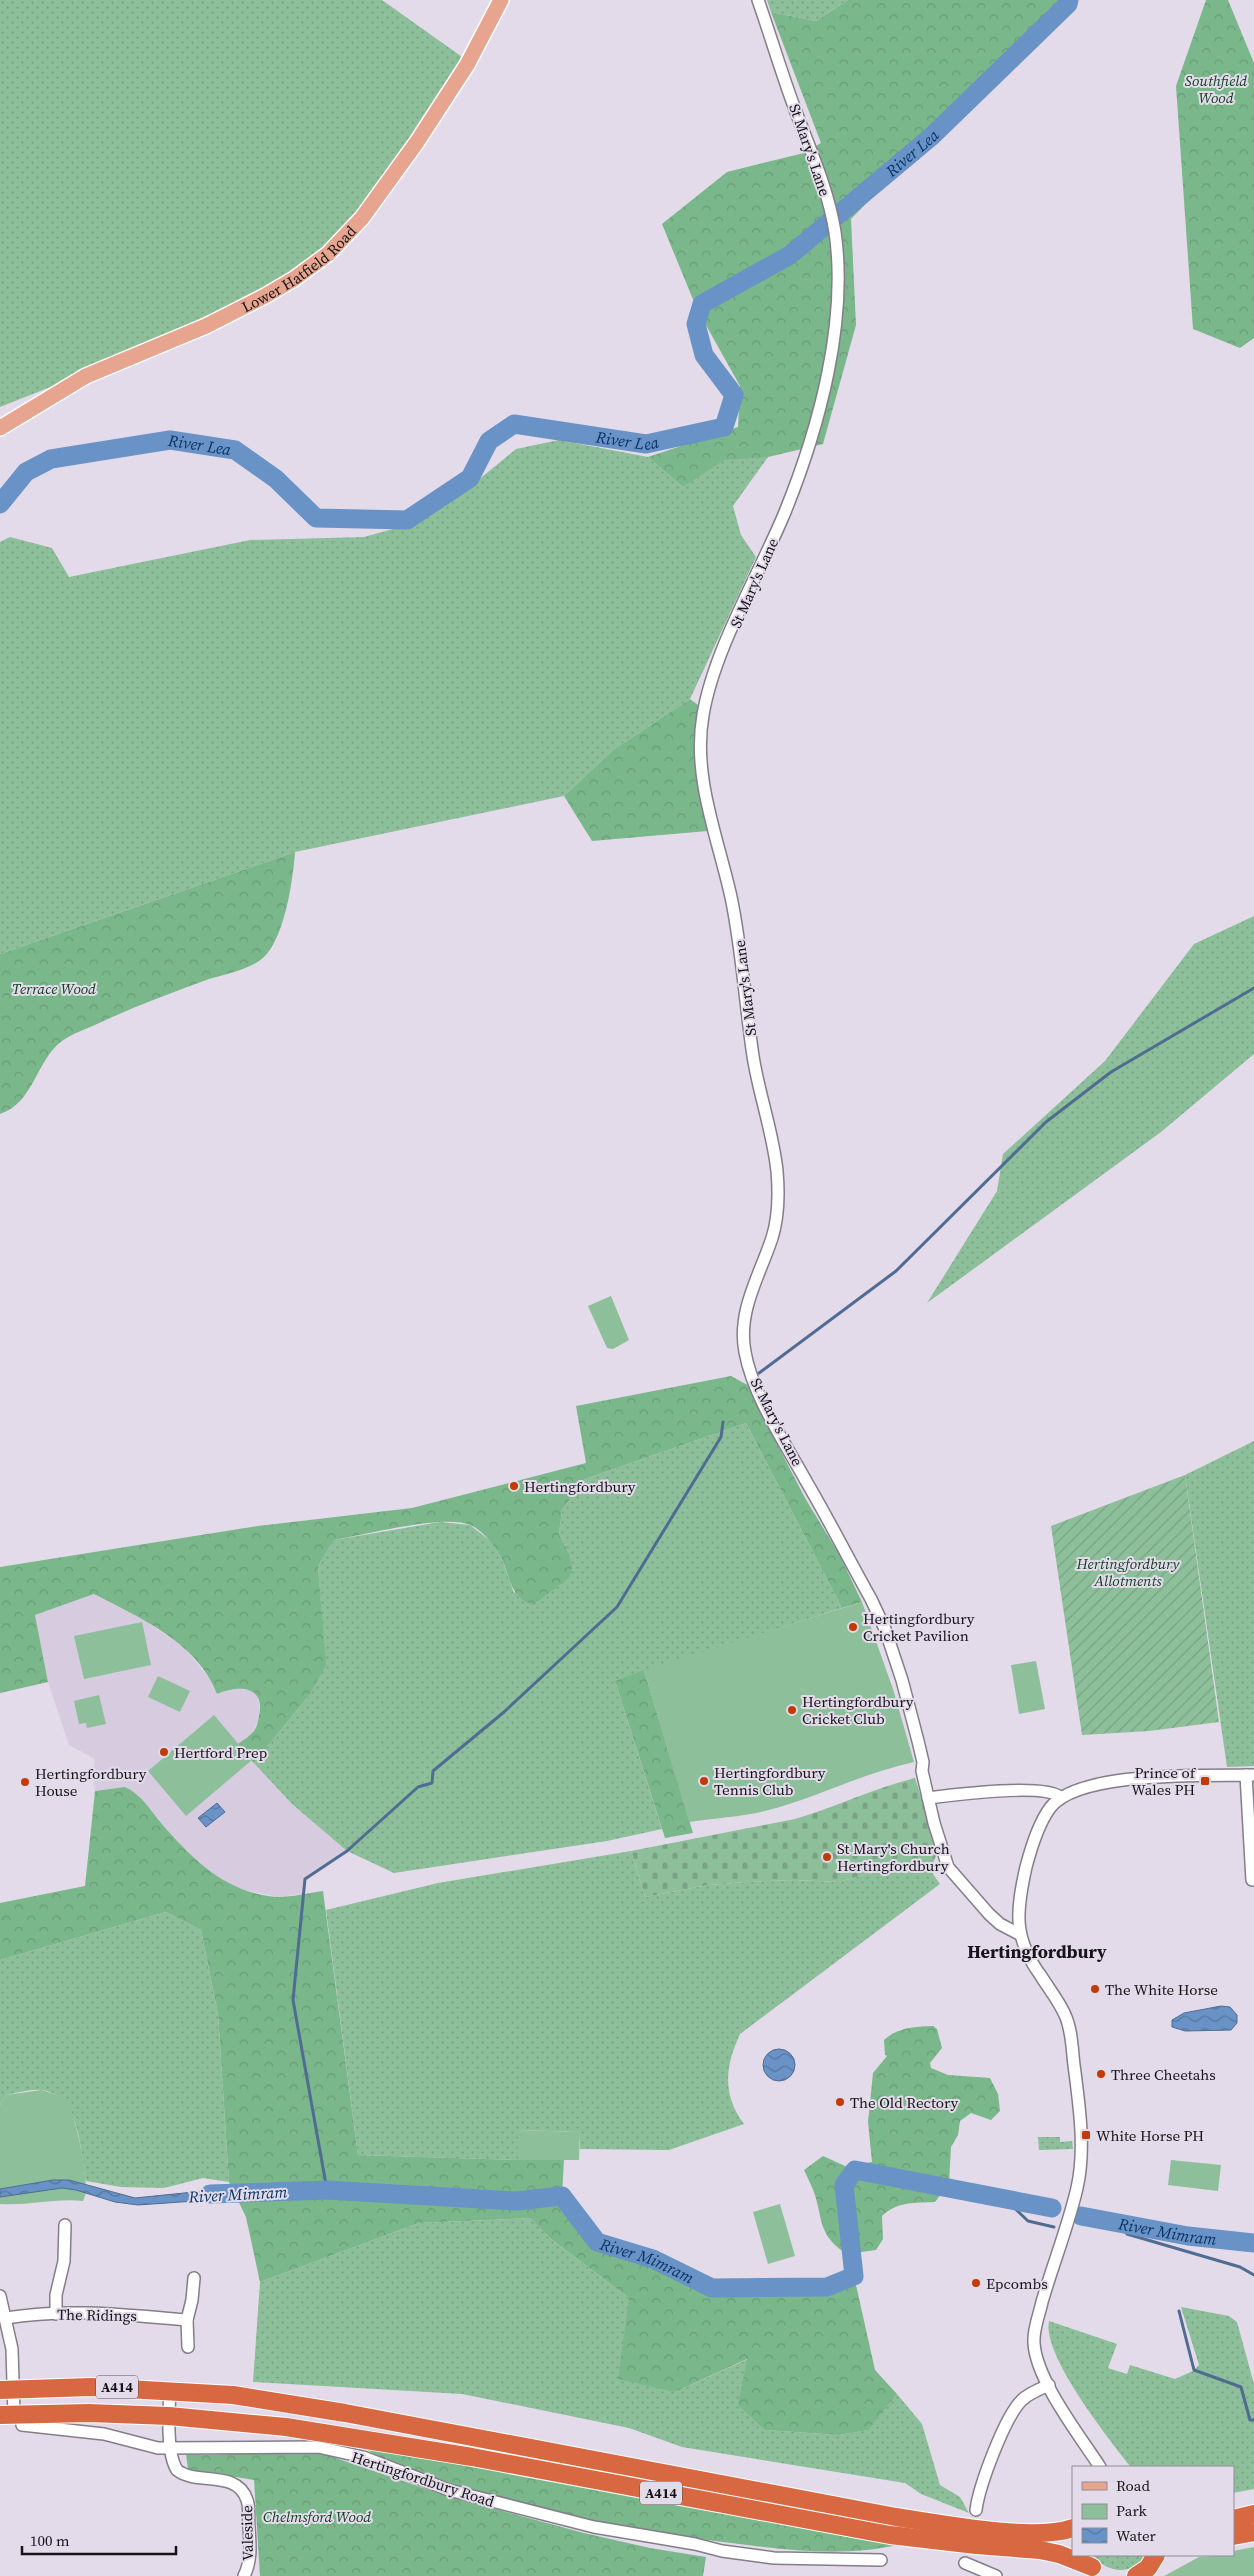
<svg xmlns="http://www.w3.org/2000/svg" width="1254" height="2576" font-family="'Source Serif 4',serif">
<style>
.education{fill:#d7ccdf}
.grass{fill:url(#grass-dots)}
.forest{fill:url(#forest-crowns)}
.cemetery{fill:url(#cemetery-stones)}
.park{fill:#8dbf9a}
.garden{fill:url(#garden-furrows)}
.water{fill:url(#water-waves);stroke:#506c92}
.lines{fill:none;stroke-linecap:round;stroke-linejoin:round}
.stream{stroke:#506c92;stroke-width:3}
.river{stroke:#6992c6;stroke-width:19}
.minor-casing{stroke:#847d8a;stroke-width:14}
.major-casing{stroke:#fff;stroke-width:18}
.highway-casing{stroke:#fff;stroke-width:20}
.minor{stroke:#fff;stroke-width:11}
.major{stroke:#e7a48e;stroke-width:15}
.highway{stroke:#d76842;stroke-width:18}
.poi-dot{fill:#c23a05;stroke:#e3dbea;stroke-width:2}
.labels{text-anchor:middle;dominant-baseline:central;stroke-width:4;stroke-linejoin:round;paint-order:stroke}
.shield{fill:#e3dbea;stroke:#545058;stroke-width:1}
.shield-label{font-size:14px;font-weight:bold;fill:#171419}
.park-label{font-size:15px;font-style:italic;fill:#124123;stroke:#e3dbea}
.street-label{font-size:15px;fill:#171419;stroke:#e3dbea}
.poi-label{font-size:15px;fill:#171419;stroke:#e3dbea;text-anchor:start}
.water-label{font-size:16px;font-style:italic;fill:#073464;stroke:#e3dbea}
.quarter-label{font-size:18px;font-weight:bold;fill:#171419;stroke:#e3dbea}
</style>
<defs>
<pattern id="grass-dots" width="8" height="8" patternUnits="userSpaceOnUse" patternTransform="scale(1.25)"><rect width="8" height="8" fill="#8dbf9a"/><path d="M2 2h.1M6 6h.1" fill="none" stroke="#79a384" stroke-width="1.8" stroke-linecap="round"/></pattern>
<pattern id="forest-crowns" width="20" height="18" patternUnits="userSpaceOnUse" patternTransform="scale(1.25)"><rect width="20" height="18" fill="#7ab78b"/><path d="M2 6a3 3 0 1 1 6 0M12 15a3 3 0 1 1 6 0" fill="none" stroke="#699c77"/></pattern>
<pattern id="cemetery-stones" width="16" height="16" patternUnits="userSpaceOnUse" patternTransform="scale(1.25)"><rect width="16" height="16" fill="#8dbf9a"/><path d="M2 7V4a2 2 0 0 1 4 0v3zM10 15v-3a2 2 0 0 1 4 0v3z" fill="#79a384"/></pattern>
<pattern id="garden-furrows" width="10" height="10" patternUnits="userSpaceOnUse" patternTransform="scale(1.25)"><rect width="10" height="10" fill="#8dbf9a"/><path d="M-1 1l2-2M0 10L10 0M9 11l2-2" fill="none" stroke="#79a384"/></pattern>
<pattern id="water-waves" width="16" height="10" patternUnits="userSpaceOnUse" patternTransform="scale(1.25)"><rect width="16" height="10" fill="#6992c6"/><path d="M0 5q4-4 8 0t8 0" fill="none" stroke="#5576a0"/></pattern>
</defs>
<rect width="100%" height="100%" fill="#e3dbea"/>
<!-- education -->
<polygon class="education" points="94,1594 144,1620 183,1646 213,1683 217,1694 231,1688 252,1690 257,1694 260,1710 257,1723 254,1731 239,1744 292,1804 347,1851 305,1879 303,1894 278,1897 236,1888 215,1876 192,1858 142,1800 125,1787 95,1791 93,1778 95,1759 69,1745 48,1682 35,1615"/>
<!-- grass -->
<g class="grass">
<polygon points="0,0 382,0 465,59 362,209 320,253 275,284 63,382 0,407"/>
<polygon points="767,0 848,0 816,21 771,12"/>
<polygon points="559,440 648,457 683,487 723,456 768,457 733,506 741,535 756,557 690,699 613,750 564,796 295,852 0,954 0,542 10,537 52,548 69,577 250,540 364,537 411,524 477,481 516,449"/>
<polygon points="1254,916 1254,1054 1161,1132 927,1303 997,1191 1003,1154 1105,1061 1194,944"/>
<polygon points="746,1423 842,1608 615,1681 662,1829 607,1841 394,1873 347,1851 292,1804 254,1763 310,1694 325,1665 318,1566 334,1540 440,1522 470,1525 492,1542 503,1562 514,1593 569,1553 559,1534 562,1510 585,1479"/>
<polygon points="1254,1441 1254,1766 1227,1767 1185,1475"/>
<path d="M631,1851L645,1897L708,1885L747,1882L794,1880L839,1882L867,1874L933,1864V1874L940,1884L740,2034C725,2066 722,2095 744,2124L669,2150L580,2149V2132L519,2130L518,2160L358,2155L326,1910L438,1883Z"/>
<path d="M166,1912L201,1930L218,2014L229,2182L203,2178L164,2188L121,2187L86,2181C80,2151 81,2095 41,2090C31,2089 17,2093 6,2095L0,2105V1960Z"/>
<polygon points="1038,2137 1060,2137 1060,2142 1072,2141 1073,2149 1039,2150"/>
<polygon points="532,2218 551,2239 629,2298 675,2392 748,2359 765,2430 839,2435 867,2430 897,2394 922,2424 940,2485 960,2497 969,2513 921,2494 905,2483 682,2447 629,2428 462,2394 253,2382 260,2282 419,2223"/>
<path d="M1181,2307L1229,2316L1237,2322L1254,2384V2489L1233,2493V2467L1130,2466C1108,2438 1042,2355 1049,2321L1117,2344L1108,2368L1127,2374L1130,2365L1175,2379L1193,2371L1199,2365Z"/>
<path d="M1093,2555H1146C1133,2576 1107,2574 1093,2555Z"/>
</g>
<!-- forest -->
<g class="forest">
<polygon points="848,0 1066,0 983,79 935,133 851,219 856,325 823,444 768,457 724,460 683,487 648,457 738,427 740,386 697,309 662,224 727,172 804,153 821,143 771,12 816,21"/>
<polygon points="1206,0 1228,0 1254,63 1254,338 1240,348 1193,329 1176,86"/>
<polygon points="690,699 698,705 695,756 708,831 592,841 564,796 613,750"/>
<path d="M295,852C293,880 285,935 265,956C252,969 226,974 209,979C171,993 133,1007 97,1024C86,1029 72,1034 62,1041C36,1060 34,1103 0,1114V954Z"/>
<path d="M731,1376L753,1388L762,1415L805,1498L839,1554L862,1602L842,1608L746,1423L585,1479L562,1510L559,1534L569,1553L572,1567L570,1577L533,1605C512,1597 511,1583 504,1564C498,1550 485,1531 470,1525C444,1514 364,1535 334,1540L318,1566L326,1665L310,1694L254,1763L238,1744C243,1740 250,1736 254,1731C257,1727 258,1721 259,1716C266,1685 237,1685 217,1694C197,1642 140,1618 94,1594L35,1615L48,1682L0,1693V1567L258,1526L412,1508L586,1463L576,1406Z"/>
<polygon points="644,1670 693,1833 665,1838 615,1681"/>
<path d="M125,1787C141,1794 151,1811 162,1824C193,1860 227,1894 278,1897C292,1897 309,1893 323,1891L358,2155L518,2160L564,2159L562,2196L597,2242L648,2257L712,2288L827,2287L854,2276L875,2370L897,2394L868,2430L839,2435L765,2430L738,2405L747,2359L675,2392L618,2379L629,2298L551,2239L531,2218L419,2223L260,2282L246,2217L229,2182L218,2014L201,1930L166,1912L0,1960V1903L85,1886L95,1791Z"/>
<path d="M933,2026L937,2029L942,2048L930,2063L931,2068L948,2075L990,2078L998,2094L1000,2111L991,2120L971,2113L960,2121L958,2135L951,2147L949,2184L935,2202C916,2203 897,2201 882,2216L883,2239L876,2250L847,2254C819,2236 823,2222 815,2195C812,2187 808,2178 804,2170L823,2156L845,2166L872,2162L868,2122L873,2073L887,2056L885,2055L884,2040C898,2027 914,2027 933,2026Z"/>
<path d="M364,2448L700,2506L901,2544C848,2557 793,2551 739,2544C669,2536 600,2523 531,2506C474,2493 414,2480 364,2448Z"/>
<polygon points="288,2451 324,2454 447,2496 584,2533 650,2548 706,2557 703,2576 260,2576 254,2480 188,2469 186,2454 210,2455"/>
</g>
<!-- cemetery -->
<path class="cemetery" d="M915,1778L938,1850L933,1864L867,1874L839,1882L794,1880L747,1882L708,1885L645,1897L631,1851L795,1819C836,1807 874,1788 915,1778Z"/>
<!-- park -->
<g class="park">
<polygon points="611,1296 629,1340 613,1349 607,1348 588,1306"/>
<path d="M862,1602L893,1689L914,1762C863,1773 816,1798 765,1811C741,1817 714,1818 689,1822L644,1670Z"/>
<polygon points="142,1622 151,1665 84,1679 74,1636"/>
<polygon points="1036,1661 1045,1709 1019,1714 1011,1665"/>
<polygon points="158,1676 190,1691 180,1712 148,1697"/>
<polygon points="99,1695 106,1724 87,1728 86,1723 79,1724 74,1701"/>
<polygon points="214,1715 252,1760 186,1816 148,1771"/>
<path d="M41,2090C51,2093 62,2095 68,2105C77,2119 87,2175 86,2193L83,2201C55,2198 28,2206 0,2204V2105L6,2095Z"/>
<polygon points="518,2130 580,2132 579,2160 518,2160"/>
<polygon points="1171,2160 1221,2165 1218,2191 1168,2185"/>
<polygon points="780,2204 795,2256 768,2264 753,2212"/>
<polygon points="1254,2547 1254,2576 1164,2576 1199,2557 1233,2555 1233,2551"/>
</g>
<!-- garden -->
<polygon class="garden" points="1185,1475 1219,1722 1149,1731 1082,1735 1051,1526"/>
<!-- water -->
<g class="water">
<polygon points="217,1803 225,1812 206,1827 198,1818"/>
<polygon points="1221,2006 1230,2007 1237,2015 1237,2023 1231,2030 1185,2031 1172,2027 1172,2020 1184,2013"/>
<circle cx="779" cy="2065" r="16"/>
<polygon points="53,2180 69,2180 135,2198 233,2188 238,2198 138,2205 115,2202 76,2190 62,2188 0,2197 0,2189"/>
</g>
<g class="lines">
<!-- stream -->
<g class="stream">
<polyline points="759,1373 896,1271 1046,1122 1111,1072 1254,988"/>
<polyline points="327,2190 293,2000 305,1879 347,1851 418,1787 432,1783 433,1771 504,1712 617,1607 721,1437 723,1422"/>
<polyline points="1005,2199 1028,2221 1054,2227"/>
<polyline points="1127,2234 1240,2267 1254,2275"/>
<polyline points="1179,2311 1194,2370 1241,2387 1250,2420 1254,2420"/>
</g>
<!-- river -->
<g class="river">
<path id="s1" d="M0,504L26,472L51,459L170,440L235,450L276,479L316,518L407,520L470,478L489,441L514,424L646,444L724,427L734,395L704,355L696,324L702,304L790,255L932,136L1068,4L1069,0"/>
<path id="s2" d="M210,2194L327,2190L516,2201L562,2196L597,2242L653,2259L712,2288L827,2287L854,2276L844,2185L855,2170L1052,2208"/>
<path id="s3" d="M1081,2216L1188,2236L1254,2243"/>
</g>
<defs>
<g id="minor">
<path d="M758,0C771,37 782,75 796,112C811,152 828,189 835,232C848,322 819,428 785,512C759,575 714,649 703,715C692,776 718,838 731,897C742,949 745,1003 753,1056C759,1095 773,1132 777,1171C779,1194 779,1216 772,1238C760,1275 737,1311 745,1352C753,1396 785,1443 806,1481C829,1520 849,1560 871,1599L885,1629L902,1680L918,1741L923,1762L922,1771L934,1823L948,1867L989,1914L1000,1924L1019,1934"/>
<polyline points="1246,1775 1252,1880"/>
<path d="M928,1798C952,1795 1044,1783 1060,1797"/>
<polyline points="0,2296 12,2349 14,2415"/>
<polyline points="56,2314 56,2295 64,2261 65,2225"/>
<path d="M6,2318C67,2308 127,2315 187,2320"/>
<polyline points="188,2347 187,2320 192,2300 194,2278"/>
<path d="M170,2390C169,2410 166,2453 177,2470C197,2486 237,2469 247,2500C250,2508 248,2519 249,2527C250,2544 252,2560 244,2576"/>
<polyline points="22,2425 104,2434 158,2448 318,2447 363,2457 449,2490 594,2527 695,2544 722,2551 774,2558 881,2560"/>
<path d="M1100,2467C1080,2436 1036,2380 1034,2343C1033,2329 1039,2316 1042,2302C1053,2264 1068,2227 1077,2188C1086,2149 1079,2104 1074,2065C1072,2049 1072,2030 1065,2015C1059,2001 1049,1989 1041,1976C1013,1938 1016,1912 1026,1867C1031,1848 1038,1824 1050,1808C1078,1770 1209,1776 1254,1775"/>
<path d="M976,2510C979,2486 1005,2416 1022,2400C1029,2393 1040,2389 1049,2385"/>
<polyline points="965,2563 996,2576"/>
</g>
<g id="major">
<path id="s4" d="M0,428L86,376L206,326L265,296L294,279L328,254L362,218L417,142L467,65L501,0"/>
</g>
<g id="highway">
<path d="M0,2390L91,2387L233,2395L345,2413L896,2517C941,2524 1033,2542 1073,2528"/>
<polyline points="0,2415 89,2413 169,2416 286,2427 472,2457 890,2535 976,2545 1040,2550 1059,2554 1092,2567"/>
<polyline points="1233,2519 1254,2514"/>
<polyline points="1233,2536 1254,2532"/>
<polyline points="1136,2576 1148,2568 1156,2555"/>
</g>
</defs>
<!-- minor casing -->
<use href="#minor" class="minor-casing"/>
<!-- major casing -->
<use href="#major" class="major-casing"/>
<!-- highway casing -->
<use href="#highway" class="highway-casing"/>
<!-- minor -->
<use href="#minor" class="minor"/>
<!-- major -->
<use href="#major" class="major"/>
<!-- highway -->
<use href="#highway" class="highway"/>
</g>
<!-- markers -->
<g class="poi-dot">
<circle cx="514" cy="1486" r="5"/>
<circle cx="853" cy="1627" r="5"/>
<circle cx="792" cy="1710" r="5"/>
<circle cx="164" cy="1752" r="5"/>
<circle cx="704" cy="1781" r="5"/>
<rect x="1200" y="1776" width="10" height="10" rx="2.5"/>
<circle cx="25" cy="1782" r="5"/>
<circle cx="827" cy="1857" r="5"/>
<circle cx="1095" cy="1989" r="5"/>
<circle cx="1101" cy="2074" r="5"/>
<circle cx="840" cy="2102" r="5"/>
<rect x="1081" y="2130" width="10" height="10" rx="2.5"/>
<circle cx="976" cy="2283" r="5"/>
</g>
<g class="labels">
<!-- shield labels -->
<g class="shield">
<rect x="96" y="2375.5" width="42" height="23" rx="4"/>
<rect x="640" y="2481.5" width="42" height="23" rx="4"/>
</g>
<g class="shield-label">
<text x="117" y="2387">A414</text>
<text x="661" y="2493">A414</text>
</g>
<!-- park labels -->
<g class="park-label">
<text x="1216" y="80">Southfield<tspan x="1216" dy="17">Wood</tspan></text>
<text x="54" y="988">Terrace Wood</text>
<text x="1128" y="1563">Hertingfordbury<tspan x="1128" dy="17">Allotments</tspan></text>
<text x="317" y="2516">Chelmsford Wood</text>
</g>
<!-- street labels -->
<g class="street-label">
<text transform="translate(810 150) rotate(71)">St Mary's Lane</text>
<text stroke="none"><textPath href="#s4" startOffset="340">Lower Hatfield Road</textPath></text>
<text transform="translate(754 583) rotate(-66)">St Mary's Lane</text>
<text transform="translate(745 988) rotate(-97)">St Mary's Lane</text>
<text transform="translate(777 1422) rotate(63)">St Mary's Lane</text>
<text transform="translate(97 2315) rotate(1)">The Ridings</text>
<text transform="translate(423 2479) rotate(18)">Hertingfordbury Road</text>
<text transform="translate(247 2533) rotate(-91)">Valeside</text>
</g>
<!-- poi labels -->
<g class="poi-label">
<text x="524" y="1486">Hertingfordbury</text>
<text x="863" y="1618">Hertingfordbury<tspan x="863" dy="17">Cricket Pavilion</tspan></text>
<text x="802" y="1701">Hertingfordbury<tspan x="802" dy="17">Cricket Club</tspan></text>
<text x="174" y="1752">Hertford Prep</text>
<text x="714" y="1772">Hertingfordbury<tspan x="714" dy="17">Tennis Club</tspan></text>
<text x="1195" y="1772" text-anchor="end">Prince of<tspan x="1195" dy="17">Wales PH</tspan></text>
<text x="35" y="1773">Hertingfordbury<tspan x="35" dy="17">House</tspan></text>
<text x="837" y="1848">St Mary's Church<tspan x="837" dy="17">Hertingfordbury</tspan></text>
<text x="1105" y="1989">The White Horse</text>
<text x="1111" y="2074">Three Cheetahs</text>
<text x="850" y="2102">The Old Rectory</text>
<text x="1096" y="2135">White Horse PH</text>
<text x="986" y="2283">Epcombs</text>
</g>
<!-- water labels -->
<g class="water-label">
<text stroke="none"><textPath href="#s1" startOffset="1210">River Lea</textPath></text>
<text stroke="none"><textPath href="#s1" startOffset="715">River Lea</textPath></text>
<text stroke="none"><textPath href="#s1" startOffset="220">River Lea</textPath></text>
<text transform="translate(238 2194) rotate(-3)">River Mimram</text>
<text stroke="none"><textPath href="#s3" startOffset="88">River Mimram</textPath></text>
<text stroke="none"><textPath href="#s2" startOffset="464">River Mimram</textPath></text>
</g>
<!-- quarter labels -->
<g class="quarter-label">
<text x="1037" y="1951">Hertingfordbury</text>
</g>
</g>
<!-- legend -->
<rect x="1072" y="2466" width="162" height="90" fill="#e3dbea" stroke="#918b96"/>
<rect x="1082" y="2482" width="25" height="8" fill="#e7a48e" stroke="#918b96"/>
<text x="1116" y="2491" font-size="15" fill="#171419">Road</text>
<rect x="1082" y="2504" width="25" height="15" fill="#8dbf9a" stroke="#918b96"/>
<text x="1116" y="2516" font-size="15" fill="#171419">Park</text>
<rect x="1082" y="2528" width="25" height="15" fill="url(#water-waves)" stroke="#918b96"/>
<text x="1116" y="2541" font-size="15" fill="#171419">Water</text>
<!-- scale -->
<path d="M22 2546v8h154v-8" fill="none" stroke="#171419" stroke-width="2.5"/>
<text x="30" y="2546" font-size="15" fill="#171419" stroke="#e3dbea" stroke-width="4" paint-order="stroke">100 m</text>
</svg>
